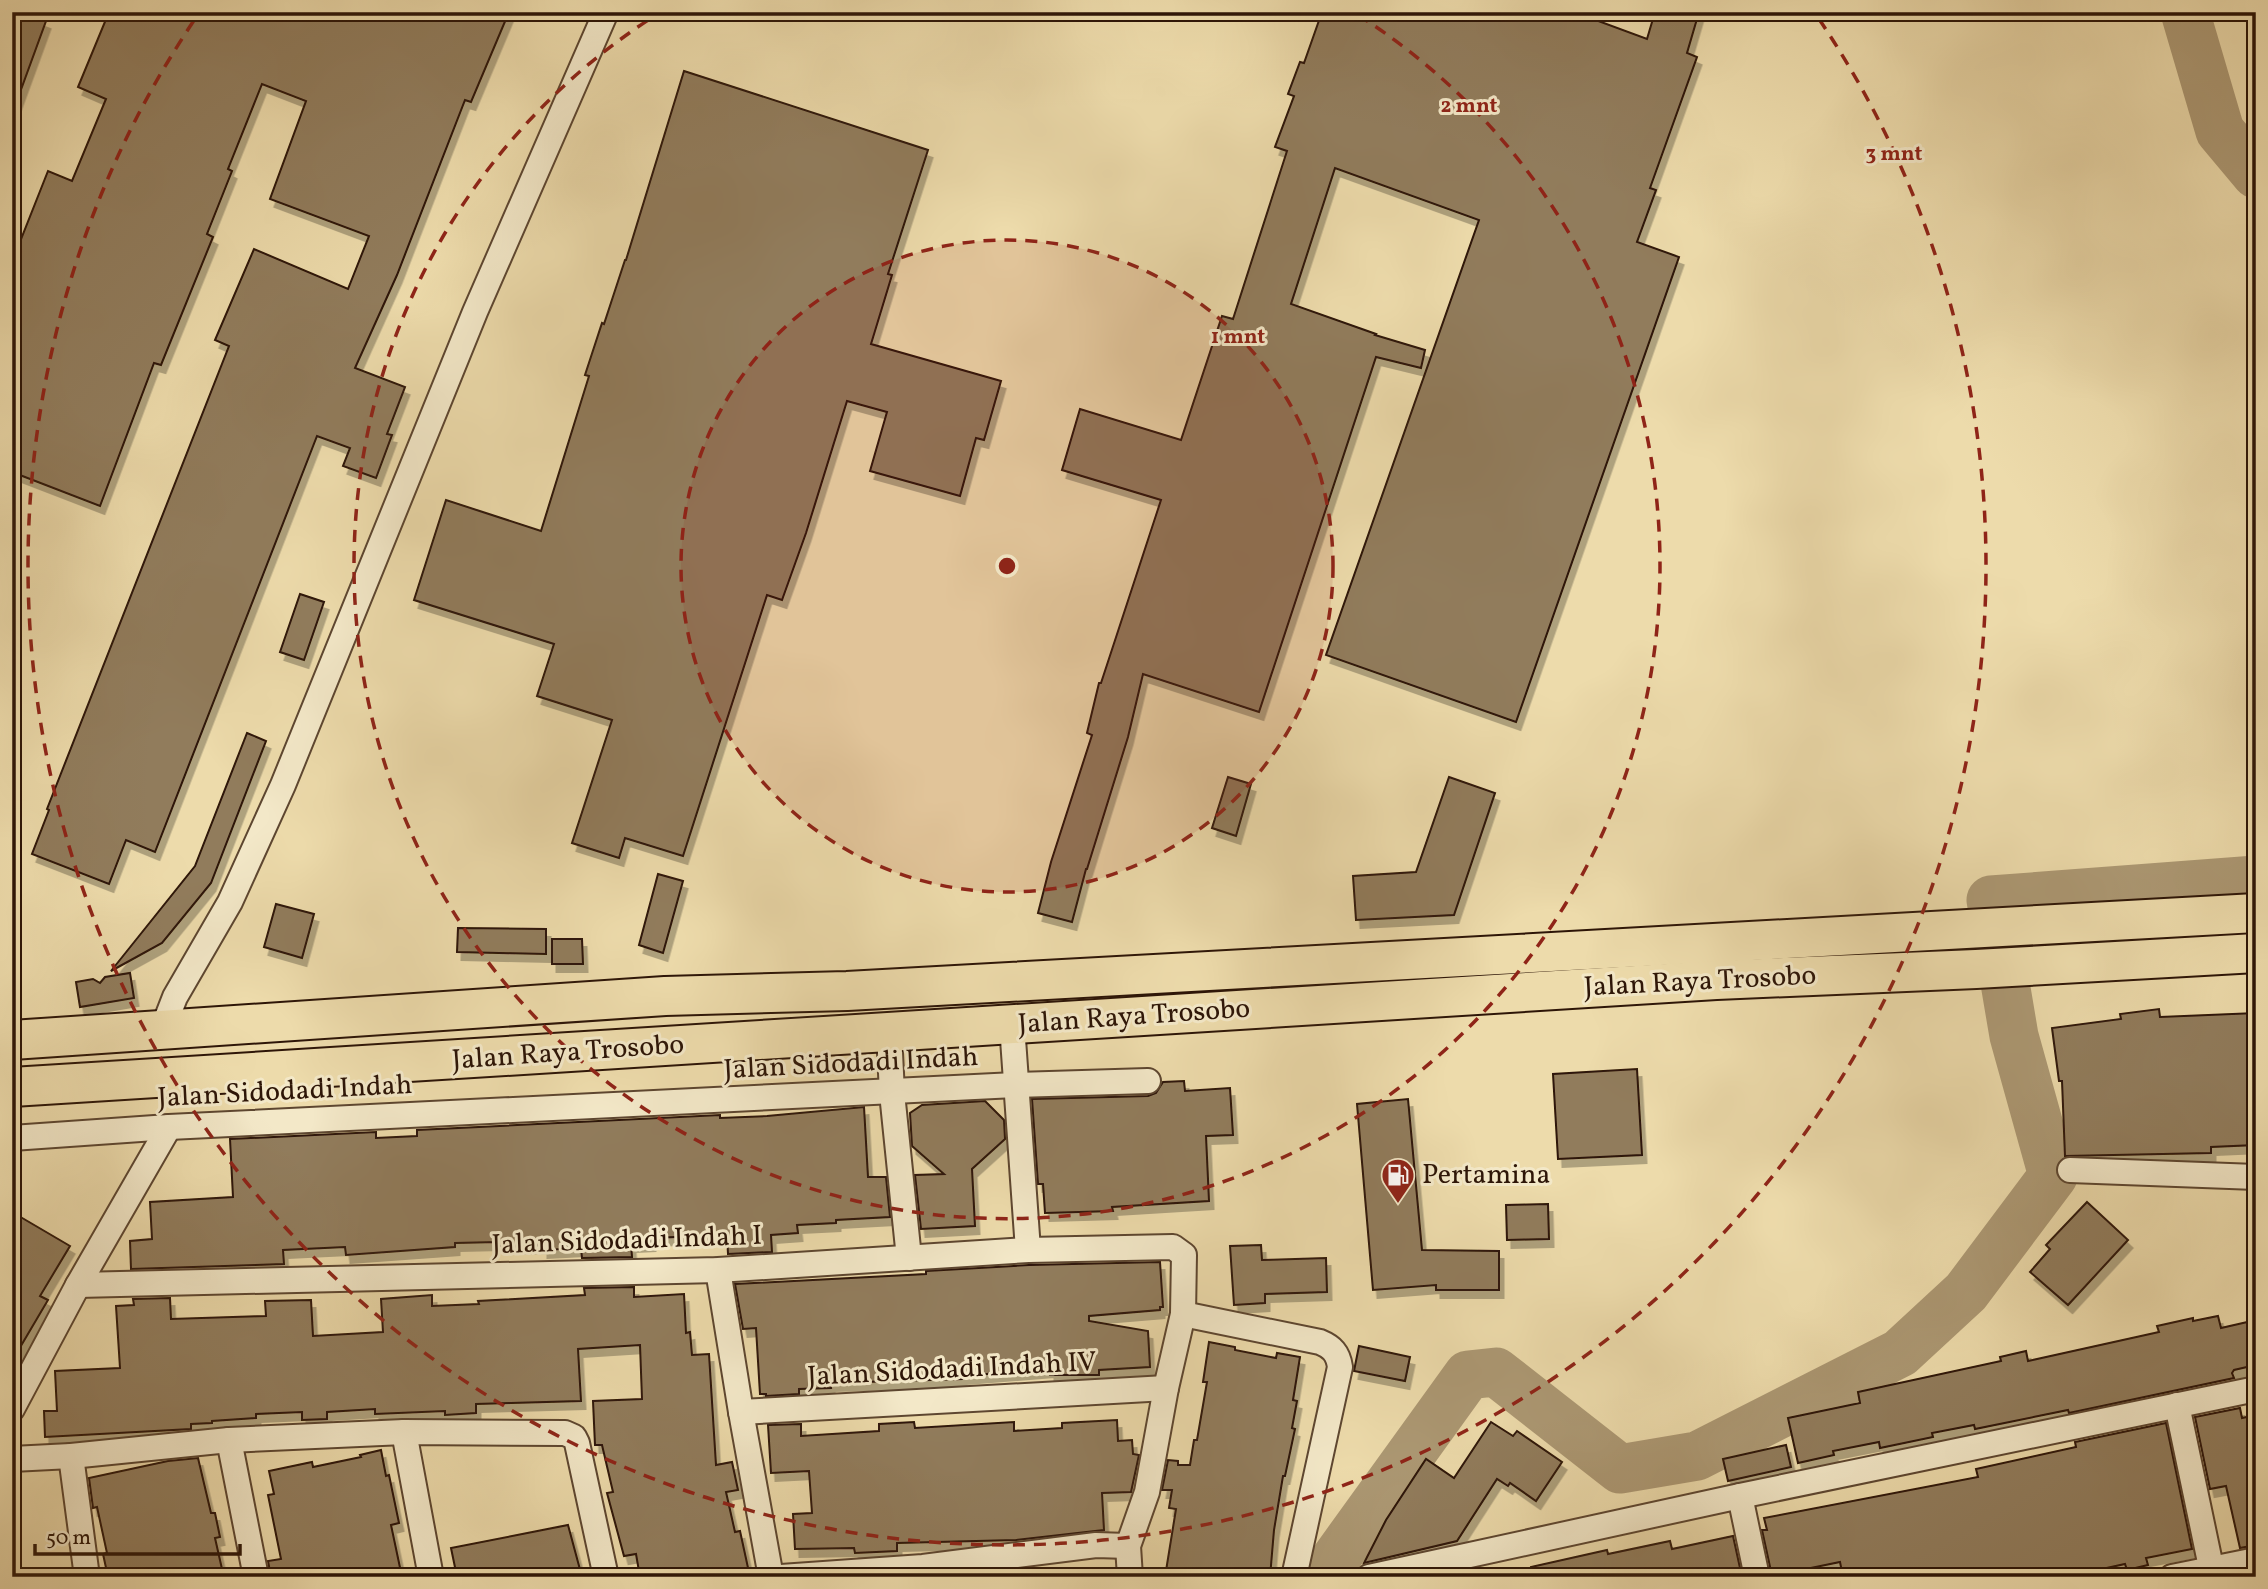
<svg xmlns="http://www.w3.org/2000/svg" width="2268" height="1589" font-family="Vollkorn,serif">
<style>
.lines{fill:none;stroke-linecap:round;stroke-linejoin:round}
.river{stroke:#ac9873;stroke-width:49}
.building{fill:#917c5c;stroke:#2d1507;stroke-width:2;filter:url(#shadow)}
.minor-casing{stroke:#5d4630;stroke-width:28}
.trunk-casing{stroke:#2d1507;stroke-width:42}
.minor{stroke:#f3e8c8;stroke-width:24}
.trunk{stroke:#eddbab;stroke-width:38}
.ring{fill:none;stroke:#8f2418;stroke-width:3.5;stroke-dasharray:12 9}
.labels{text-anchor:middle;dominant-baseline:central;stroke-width:6;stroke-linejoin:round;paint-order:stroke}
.street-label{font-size:28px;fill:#2d1507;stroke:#f3e8c8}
.poi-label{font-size:28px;fill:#2d1507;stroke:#f3e8c8;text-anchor:start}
.centre{fill:#8f2418;stroke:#f3e8c8;stroke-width:3.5}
.ring-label{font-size:21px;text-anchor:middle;font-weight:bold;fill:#8f2418;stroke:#f3e8c8;stroke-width:6;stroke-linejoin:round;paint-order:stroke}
</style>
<defs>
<filter id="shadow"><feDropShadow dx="4.5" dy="8" stdDeviation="0" flood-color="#0004"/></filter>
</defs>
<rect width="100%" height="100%" fill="#eddbab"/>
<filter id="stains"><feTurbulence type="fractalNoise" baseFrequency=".00286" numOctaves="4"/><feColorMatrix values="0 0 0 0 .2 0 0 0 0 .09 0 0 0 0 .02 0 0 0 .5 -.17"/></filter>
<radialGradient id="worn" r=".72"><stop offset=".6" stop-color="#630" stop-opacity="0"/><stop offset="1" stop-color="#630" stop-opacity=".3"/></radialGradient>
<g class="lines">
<!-- river -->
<g class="river">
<polyline points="2185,12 2220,131 2256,174"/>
<polyline points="1332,1577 1336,1558 1468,1375 1496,1372 1620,1469 1697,1456 1900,1353 1966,1292 2053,1176 2014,1036 1991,900 2256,880"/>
</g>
</g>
<!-- building -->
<g class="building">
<polygon points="12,12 22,12 46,21 15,106 12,106"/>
<polygon points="109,12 509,12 471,102 465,100 397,275 355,368 405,387 387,434 392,435 376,478 343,466 350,448 317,436 155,852 126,840 109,884 32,854 49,810 47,809 229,346 215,340 254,249 348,289 369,236 270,199 306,101 262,84 228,169 232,171 207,234 213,237 161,365 154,363 100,506 12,472 12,262 48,171 72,181 106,99 78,87"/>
<polygon points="1322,12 1574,12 1647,39 1655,12 1699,12 1687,53 1697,57 1650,188 1656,190 1637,242 1679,257 1516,722 1326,655 1479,220 1335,168 1291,304 1376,334 1375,335 1425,350 1421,368 1376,357 1259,712 1143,674 1128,737 1087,869 1086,869 1072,922 1038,913 1051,862 1092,735 1087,733 1099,683 1101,683 1161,500 1062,470 1080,409 1181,440 1222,316 1233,319 1287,151 1275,147 1294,96 1288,94 1300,62 1304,63"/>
<polygon points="684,71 928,150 888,274 892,275 871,344 1001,381 984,440 976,438 960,496 870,471 887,412 847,401 806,533 782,600 767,595 683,856 625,838 619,858 572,843 612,720 537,696 554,644 414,600 446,500 541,531 589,376 585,375 602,323 604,324 625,260 626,260"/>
<polygon points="300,594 324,602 304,660 280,652"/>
<polygon points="247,733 266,741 211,883 162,943 111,971 195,866"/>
<polygon points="1228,777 1251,784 1236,836 1212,828"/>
<polygon points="1449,777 1495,793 1454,915 1356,920 1353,876 1416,872"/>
<polygon points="658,874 683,881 663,953 639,945"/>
<polygon points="276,904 314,914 302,958 264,947"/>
<polygon points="458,928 546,929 546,954 457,952"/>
<polygon points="552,939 582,939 583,964 552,964"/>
<polygon points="130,973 134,998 80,1007 76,982 93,979 100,983 105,977"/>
<polygon points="2159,1009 2160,1017 2256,1013 2256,1145 2211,1147 2211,1153 2065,1156 2062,1081 2059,1081 2052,1028 2121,1019 2120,1014"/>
<polygon points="1637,1069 1642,1155 1558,1159 1553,1074"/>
<polygon points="1184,1081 1185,1091 1230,1088 1233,1135 1206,1136 1209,1201 1112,1207 1113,1211 1045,1213 1043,1184 1038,1184 1032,1099 1148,1096 1156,1093 1163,1082"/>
<polygon points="1408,1099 1422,1250 1499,1251 1499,1290 1436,1290 1436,1285 1373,1290 1357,1104"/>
<polygon points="985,1101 1004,1120 1005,1139 972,1169 975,1226 921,1229 915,1175 944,1174 912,1146 910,1113 922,1105"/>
<polygon points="864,1107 868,1177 886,1177 890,1217 836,1220 836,1223 797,1225 798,1233 771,1235 772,1252 728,1254 727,1235 651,1238 651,1243 631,1244 632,1257 582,1258 581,1248 543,1250 543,1245 499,1246 498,1242 455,1243 455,1247 346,1255 345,1247 283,1250 284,1264 131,1269 130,1241 152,1239 150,1202 233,1197 230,1139 376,1132 376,1138 417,1136 417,1130 720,1115 720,1118 767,1116"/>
<polygon points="2087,1202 2128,1240 2068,1305 2030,1272 2050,1249 2046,1245"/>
<polygon points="1548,1204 1549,1239 1507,1240 1506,1205"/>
<polygon points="12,1212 70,1246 40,1296 48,1300 12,1361"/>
<polygon points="1261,1245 1262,1260 1326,1258 1327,1292 1265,1294 1265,1303 1234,1305 1230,1246"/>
<polygon points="1160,1262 1163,1307 1160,1307 1160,1310 1089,1316 1089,1321 1148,1331 1150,1367 1099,1370 1099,1375 1050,1375 1050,1369 962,1376 962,1379 830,1383 831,1388 799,1389 799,1394 766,1396 766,1394 760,1394 756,1328 743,1329 735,1284 926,1274 926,1271 1029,1265"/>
<polygon points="634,1287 634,1297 684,1294 686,1333 690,1332 692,1355 709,1354 716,1465 732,1462 738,1490 726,1492 735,1532 740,1531 750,1577 640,1577 636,1554 624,1556 607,1493 613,1492 602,1445 595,1445 593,1401 642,1399 640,1345 578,1349 581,1401 476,1404 476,1413 445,1415 445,1411 375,1414 375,1409 327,1412 327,1419 302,1420 302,1412 256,1414 256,1418 212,1421 212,1423 191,1424 191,1429 45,1437 44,1411 57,1411 55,1371 120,1368 116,1306 134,1305 133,1299 170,1298 171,1319 266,1316 265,1301 311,1300 313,1336 383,1332 381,1299 432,1295 432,1306 479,1304 478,1301 585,1295 584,1288"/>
<polygon points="2218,1316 2221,1328 2256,1320 2256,1365 2234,1370 2232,1373 2234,1378 2069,1413 2068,1410 1975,1429 1974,1425 1932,1433 1933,1437 1880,1448 1879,1442 1833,1451 1834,1455 1798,1463 1788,1418 1860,1403 1858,1392 2001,1361 2000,1357 2026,1351 2028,1361 2159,1332 2157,1326 2193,1318 2193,1321"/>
<polygon points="1209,1342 1235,1347 1235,1350 1276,1358 1277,1353 1300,1357 1293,1400 1297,1401 1292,1428 1295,1429 1285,1476 1283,1476 1274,1530 1270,1577 1245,1577 1204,1570 1203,1577 1165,1577 1176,1509 1169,1508 1172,1490 1162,1490 1168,1460 1178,1461 1178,1465 1190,1465 1194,1440 1197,1440 1207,1382 1203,1382"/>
<polygon points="1359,1346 1410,1357 1405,1381 1354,1371"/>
<polygon points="2240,1408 2242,1418 2256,1415 2256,1545 2240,1548 2226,1486 2210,1489 2195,1417"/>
<polygon points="1117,1420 1118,1441 1132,1440 1133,1454 1139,1455 1131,1492 1102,1493 1104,1530 1016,1540 897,1543 897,1551 855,1553 854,1548 795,1549 793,1514 812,1513 809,1471 771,1473 768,1425 801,1424 801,1436 879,1431 879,1424 914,1422 915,1428 1014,1422 1014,1431 1062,1428 1062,1423"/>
<polygon points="1491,1422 1513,1436 1517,1431 1562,1462 1536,1501 1510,1483 1508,1486 1497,1479 1457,1541 1364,1563 1386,1520 1426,1459 1454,1478"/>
<polygon points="2166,1423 2192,1549 2146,1558 2148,1565 2127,1570 2125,1564 2079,1574 2079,1577 1843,1577 1840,1562 1772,1576 1762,1530 1767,1530 1764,1518 1978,1477 1976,1469 2076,1447 2075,1442"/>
<polygon points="1786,1445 1791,1467 1728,1481 1723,1459"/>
<polygon points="381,1450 386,1476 389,1475 399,1523 391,1525 402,1577 271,1577 268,1561 281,1559 268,1495 274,1494 269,1471 312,1462 313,1467 361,1457 360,1455"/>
<polygon points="198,1458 211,1513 215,1513 220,1537 215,1538 222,1569 220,1570 221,1577 108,1577 103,1554 107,1553 97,1507 93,1508 89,1478 168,1461"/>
<polygon points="568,1525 582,1577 457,1577 451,1548"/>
<polygon points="1733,1536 1742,1577 1532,1577 1531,1567 1607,1550 1608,1554 1670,1541 1672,1549"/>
</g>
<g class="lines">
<defs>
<g id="minor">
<polyline points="1012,1025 1028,1250"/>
<polyline points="163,1028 175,997 230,902 283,785 475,312 606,12"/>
<polyline points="889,1033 892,1093 909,1258"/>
<polyline points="12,1138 169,1127 1015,1085 1148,1081"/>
<polyline points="2070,1170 2256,1177"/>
<polyline points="718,1270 741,1412 771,1577"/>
<polyline points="78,1285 718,1270 1028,1250 1173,1247 1184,1255 1183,1314 1166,1388 1147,1492 1128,1546 1130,1577"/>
<path d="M1183,1314L1320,1342C1332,1347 1338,1353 1340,1367L1294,1577"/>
<polyline points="2177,1405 2211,1567"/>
<polyline points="12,1409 78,1285 169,1127"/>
<polyline points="741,1412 1166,1388"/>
<polyline points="404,1432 431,1577"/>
<polyline points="229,1440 256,1577"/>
<polyline points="71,1456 87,1577"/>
<polyline points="12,1459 71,1456 229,1440 404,1432 565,1433 574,1437 577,1443 606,1577"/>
<polyline points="1740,1496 1757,1577"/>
<polyline points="781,1577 923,1567 1096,1545 1128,1546"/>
<polyline points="1369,1577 1740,1496 2256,1389"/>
<polyline points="2172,1577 2256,1560"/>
</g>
<g id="trunk">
<polyline points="12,1040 665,996 847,991 2256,913"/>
<polyline points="12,1087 1716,980 1976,969 2256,953"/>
</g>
</defs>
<!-- minor casing -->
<use href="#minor" class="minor-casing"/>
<!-- trunk casing -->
<use href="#trunk" class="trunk-casing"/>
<!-- minor -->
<use href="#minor" class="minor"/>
<!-- trunk -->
<use href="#trunk" class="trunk"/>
</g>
<!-- distance rings -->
<circle cx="1007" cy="566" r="326" fill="#8f2418" fill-opacity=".12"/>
<g class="ring">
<circle cx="1007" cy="566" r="326"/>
<path d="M1358 15A653 653 0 1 1 656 15"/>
<path d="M1819 19A979 979 0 1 1 195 19"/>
</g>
<!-- icons -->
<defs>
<symbol id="fuel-pin" viewBox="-11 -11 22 30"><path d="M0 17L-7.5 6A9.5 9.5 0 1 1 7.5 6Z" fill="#8f2418" stroke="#f3e8c8"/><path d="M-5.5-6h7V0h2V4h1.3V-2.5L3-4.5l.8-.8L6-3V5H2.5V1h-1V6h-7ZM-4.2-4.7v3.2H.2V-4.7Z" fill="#fff"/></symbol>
</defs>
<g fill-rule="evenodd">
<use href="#fuel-pin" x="1379" y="1156" width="38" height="52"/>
</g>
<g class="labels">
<!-- street labels -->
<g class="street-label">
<text transform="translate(1700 982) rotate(-3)">Jalan Raya Trosobo</text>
<text transform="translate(1134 1017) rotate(-4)">Jalan Raya Trosobo</text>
<text transform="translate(568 1053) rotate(-4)">Jalan Raya Trosobo</text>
<text transform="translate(851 1064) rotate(-3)">Jalan Sidodadi Indah</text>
<text transform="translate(285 1092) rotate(-3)">Jalan Sidodadi Indah</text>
<text transform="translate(627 1241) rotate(-2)">Jalan Sidodadi Indah I</text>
<text transform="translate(952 1370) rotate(-3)">Jalan Sidodadi Indah IV</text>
</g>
<!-- poi labels -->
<g class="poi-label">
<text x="1422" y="1175">Pertamina</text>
</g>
</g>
<circle cx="1007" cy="566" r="10" class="centre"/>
<g class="ring-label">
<text x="1469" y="112">2 mnt</text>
<text x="1894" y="160">3 mnt</text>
<text x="1238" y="343">1 mnt</text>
</g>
<!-- margin -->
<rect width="2268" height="1589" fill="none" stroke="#eddbab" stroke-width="42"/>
<rect x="14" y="14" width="2240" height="1561" fill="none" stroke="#2d1507" stroke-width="3.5"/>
<rect x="21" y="21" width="2226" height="1547" fill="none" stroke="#2d1507" stroke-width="2"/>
<!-- scale -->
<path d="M35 1544v10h205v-10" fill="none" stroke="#2d1507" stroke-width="3.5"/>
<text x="46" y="1544" font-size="21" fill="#2d1507" stroke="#f3e8c8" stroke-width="5" paint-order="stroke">50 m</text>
<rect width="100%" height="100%" filter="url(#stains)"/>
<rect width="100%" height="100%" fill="url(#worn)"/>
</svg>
